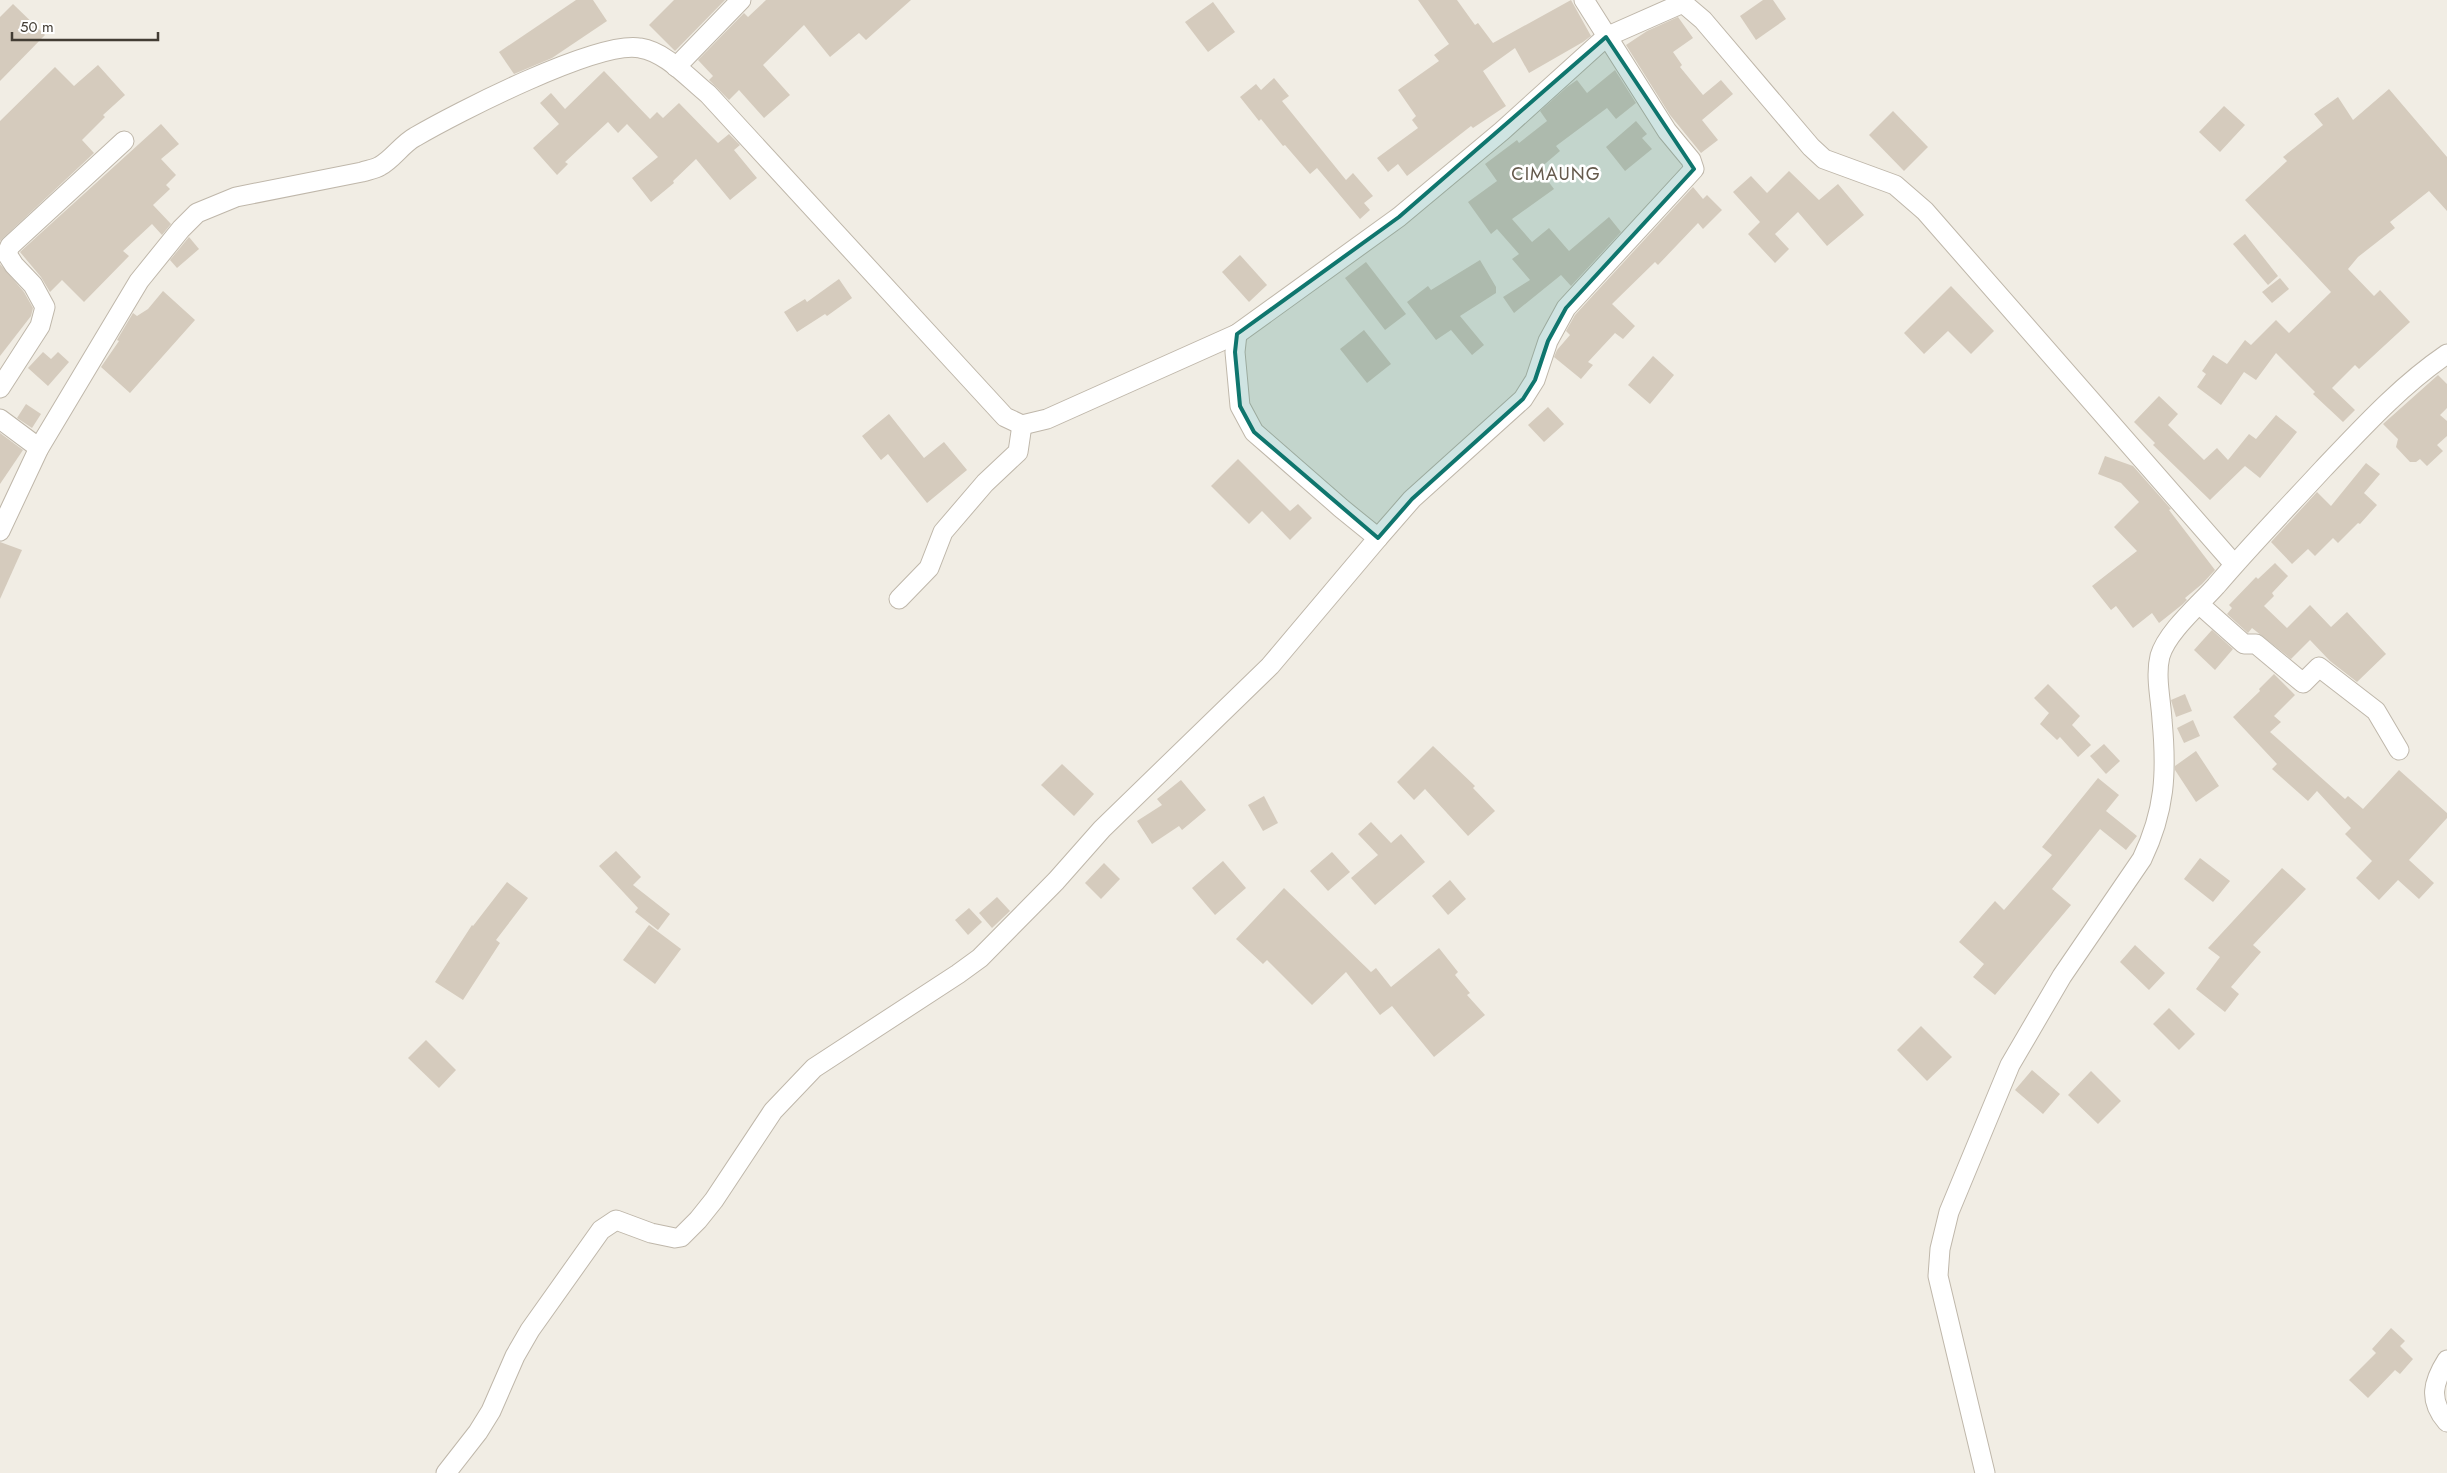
<svg xmlns="http://www.w3.org/2000/svg" width="2447" height="1473" font-family="Jost,sans-serif">
<style>
.building{fill:#d5cbbd}
.lines{fill:none;stroke-linecap:round;stroke-linejoin:round}
.minor-casing{stroke:#bfb7aa;stroke-width:21}
.minor{stroke:#fff;stroke-width:19}
.marked{fill:#0f766e;fill-opacity:0.2;stroke:#0f766e;stroke-width:4;stroke-linejoin:round}
.labels{text-anchor:middle;dominant-baseline:central;stroke-width:5;stroke-linejoin:round;paint-order:stroke}
.quarter-label{font-size:18px;letter-spacing:1px;fill:#655a4c;stroke:#fff}
</style>
<rect width="100%" height="100%" fill="#f1ede4"/>
<!-- building -->
<g class="building">
<polygon points="576,0 593,0 607,21 552,58 514,74 499,52"/>
<polygon points="674,0 725,0 675,51 649,25"/>
<polygon points="766,0 911,0 866,40 859,33 830,57 804,25 763,65 790,95 764,118 739,90 729,100 709,80 713,76 698,60 744,13 748,17"/>
<polygon points="1418,0 1457,0 1475,25 1478,23 1493,43 1571,0 1591,36 1583,42 1529,73 1515,48 1483,71 1506,106 1473,128 1471,126 1407,176 1398,164 1388,172 1377,158 1418,128 1412,120 1416,116 1398,90 1439,61 1434,55 1449,44"/>
<polygon points="1763,0 1773,0 1786,19 1756,40 1740,16"/>
<polygon points="1213,2 1235,32 1208,52 1185,22"/>
<polygon points="13,4 45,35 0,81 0,17"/>
<polygon points="1678,17 1693,38 1673,52 1682,65 1680,67 1703,95 1721,80 1733,94 1702,120 1718,140 1701,153 1670,115 1626,45 1647,31"/>
<polygon points="98,65 125,95 103,115 105,117 82,140 94,153 0,241 0,121 55,67 74,86"/>
<polygon points="1615,70 1636,103 1616,119 1607,108 1556,146 1560,151 1539,169 1554,189 1512,219 1532,242 1549,228 1569,251 1609,217 1621,232 1571,286 1561,275 1514,313 1503,297 1530,280 1512,259 1519,254 1497,229 1491,234 1468,202 1497,181 1485,164 1517,140 1519,143 1547,121 1540,111 1567,87 1577,80 1587,93"/>
<polygon points="604,71 650,119 657,112 663,118 679,103 718,143 729,134 740,145 734,150 757,178 730,200 696,159 673,181 674,183 651,202 632,178 658,157 627,124 618,133 608,122 565,162 568,164 557,175 533,148 559,124 540,103 551,93 565,109"/>
<polygon points="1274,78 1289,96 1282,101 1346,180 1353,173 1373,196 1364,203 1370,210 1360,219 1317,168 1310,174 1285,145 1283,146 1261,119 1259,121 1240,97 1256,84 1261,90"/>
<polygon points="2389,89 2447,157 2447,211 2429,191 2390,222 2395,228 2358,257 2348,269 2374,296 2380,290 2410,322 2359,369 2355,365 2332,388 2355,410 2343,422 2313,394 2315,392 2276,353 2256,380 2244,372 2221,405 2197,387 2206,374 2202,371 2213,355 2227,364 2245,340 2251,345 2276,320 2289,333 2331,292 2245,200 2287,161 2283,157 2323,125 2314,114 2338,97 2353,120"/>
<polygon points="2224,106 2245,125 2220,152 2199,132"/>
<polygon points="1893,111 1928,147 1904,171 1869,135"/>
<polygon points="1636,121 1647,134 1642,138 1652,149 1625,171 1606,147"/>
<polygon points="161,124 179,144 161,159 176,175 166,185 170,189 153,205 171,224 162,235 152,224 123,251 129,256 84,302 62,280 50,292 41,277 20,252"/>
<polygon points="1789,171 1819,200 1838,184 1864,215 1827,246 1798,212 1775,234 1789,249 1775,263 1748,234 1760,222 1733,192 1751,176 1767,193"/>
<polygon points="1693,187 1703,199 1707,195 1722,210 1703,229 1698,223 1658,265 1655,262 1612,304 1635,326 1623,339 1615,333 1588,362 1593,365 1581,379 1554,357 1557,350 1570,335 1566,331 1575,315"/>
<polygon points="2245,234 2278,276 2268,285 2233,244"/>
<polygon points="189,237 199,249 177,268 170,260"/>
<polygon points="1240,255 1267,285 1249,302 1222,272"/>
<polygon points="1480,260 1496,287 1496,293 1460,316 1484,345 1472,355 1451,330 1436,340 1407,302 1428,286 1431,290"/>
<polygon points="1366,262 1406,314 1385,330 1345,278"/>
<polygon points="0,264 24,292 33,308 31,316 0,356"/>
<polygon points="2280,278 2289,289 2272,303 2262,292"/>
<polygon points="839,279 852,298 827,316 825,314 797,332 784,312 805,299 807,302"/>
<polygon points="1951,286 1994,331 1971,354 1948,331 1924,354 1904,333"/>
<polygon points="163,291 195,320 130,393 101,367 119,341 117,340 133,313 137,316 148,309"/>
<polygon points="1364,330 1391,364 1367,383 1340,349"/>
<polygon points="43,352 51,359 58,352 69,362 48,386 28,368"/>
<polygon points="1653,356 1674,375 1650,404 1628,385"/>
<polygon points="2438,375 2447,384 2447,408 2440,415 2447,421 2447,436 2437,445 2443,451 2427,466 2420,459 2416,462 2410,462 2396,447 2398,439 2383,424"/>
<polygon points="2159,396 2178,414 2168,425 2204,460 2217,448 2228,460 2249,434 2256,439 2276,415 2297,432 2260,478 2245,466 2210,500 2153,445 2155,443 2134,422"/>
<polygon points="26,404 41,414 32,428 17,418"/>
<polygon points="1548,407 1564,424 1544,442 1528,425"/>
<polygon points="889,414 924,458 944,442 967,470 927,503 888,454 881,460 862,436"/>
<polygon points="0,433 23,450 0,484"/>
<polygon points="2105,456 2133,466 2171,509 2169,510 2215,570 2202,584 2185,598 2187,600 2183,604 2159,623 2152,613 2133,628 2116,606 2111,610 2092,586 2137,551 2114,527 2139,502 2121,483 2098,474"/>
<polygon points="1238,459 1290,511 1298,504 1312,518 1290,540 1262,511 1249,524 1211,486"/>
<polygon points="2366,463 2380,474 2364,493 2377,505 2360,524 2358,523 2338,543 2333,538 2315,556 2308,549 2292,564 2271,542 2317,492 2331,506"/>
<polygon points="0,542 22,550 0,599"/>
<polygon points="2275,563 2288,576 2272,593 2274,596 2264,606 2287,628 2310,605 2331,627 2347,612 2386,654 2357,682 2330,661 2310,640 2291,659 2252,628 2248,633 2227,614 2232,608 2229,605 2256,577 2258,579"/>
<polygon points="2212,630 2233,649 2215,670 2194,650"/>
<polygon points="2274,674 2295,695 2274,716 2281,722 2270,732 2345,799 2348,796 2363,809 2399,770 2447,813 2447,818 2409,860 2434,883 2419,899 2398,880 2379,900 2356,878 2372,861 2345,834 2351,828 2317,791 2308,801 2272,769 2277,764 2233,717 2260,691 2259,689"/>
<polygon points="2048,684 2080,716 2072,725 2091,745 2078,757 2060,737 2057,740 2040,724 2049,713 2034,698"/>
<polygon points="2185,694 2192,711 2176,717 2171,700"/>
<polygon points="2193,720 2200,736 2184,743 2177,728"/>
<polygon points="2104,744 2120,761 2106,774 2090,756"/>
<polygon points="1433,746 1475,786 1473,788 1495,811 1468,836 1425,789 1414,800 1397,782"/>
<polygon points="2196,751 2219,786 2196,802 2175,770 2175,766"/>
<polygon points="1062,764 1094,794 1074,816 1041,785"/>
<polygon points="2098,778 2119,795 2106,811 2137,836 2126,850 2100,829 2052,889 2071,905 1995,995 1973,977 1984,964 1959,942 1995,901 2004,910 2052,855 2042,847"/>
<polygon points="1181,780 1206,810 1182,830 1179,826 1152,844 1137,821 1162,805 1157,799"/>
<polygon points="1264,796 1278,823 1263,831 1248,805"/>
<polygon points="1371,822 1391,843 1401,834 1425,862 1375,905 1351,878 1378,855 1358,834"/>
<polygon points="616,851 641,877 633,885 670,914 658,930 635,912 638,908 599,866"/>
<polygon points="1332,852 1350,872 1328,891 1310,871"/>
<polygon points="2200,858 2230,881 2213,902 2184,879"/>
<polygon points="1223,861 1246,888 1215,915 1192,888"/>
<polygon points="1104,863 1120,879 1101,899 1085,883"/>
<polygon points="2282,868 2306,889 2253,945 2261,952 2231,987 2239,994 2225,1012 2196,989 2220,957 2208,948"/>
<polygon points="1450,880 1466,899 1448,915 1432,896"/>
<polygon points="507,882 528,898 496,940 500,943 463,1000 435,982 472,925 473,926"/>
<polygon points="1284,888 1371,972 1376,968 1391,987 1439,948 1458,972 1455,975 1470,993 1467,995 1485,1015 1434,1057 1392,1006 1380,1015 1346,972 1312,1005 1267,960 1263,964 1236,939"/>
<polygon points="997,897 1010,911 992,928 979,913"/>
<polygon points="969,908 982,922 968,935 955,920"/>
<polygon points="649,925 681,949 655,984 623,960"/>
<polygon points="2135,945 2165,973 2149,990 2120,962"/>
<polygon points="2169,1008 2195,1034 2179,1050 2153,1024"/>
<polygon points="1921,1026 1952,1057 1927,1081 1897,1050"/>
<polygon points="426,1040 456,1070 439,1088 408,1058"/>
<polygon points="2032,1070 2060,1094 2043,1114 2015,1090"/>
<polygon points="2091,1071 2121,1101 2098,1124 2068,1095"/>
<polygon points="2391,1328 2405,1341 2400,1346 2413,1359 2400,1374 2395,1370 2368,1398 2349,1380 2376,1353 2372,1349"/>
</g>
<g class="lines">
<defs>
<g id="minor">
<polyline points="676,67 741,0"/>
<polyline points="0,388 40,326 45,307 33,285 14,265 7,254 10,246 124,141"/>
<polyline points="0,419 39,448"/>
<path d="M0,531L39,448L139,281L181,229L197,213L236,197L362,172C368,170 375,169 380,166C393,159 402,144 415,137C456,113 598,40 640,48C666,52 688,78 708,94L1005,417L1022,425L1047,419L1237,334L1399,217L1502,131L1606,37L1683,3L1703,20L1811,147L1824,159L1895,185L1925,211L2234,564"/>
<polyline points="1378,538 1412,499 1523,399 1535,380 1548,341 1566,308 1694,169 1691,160 1667,131 1584,0"/>
<polyline points="899,599 929,568 943,532 985,483 1018,452 1022,425"/>
<polyline points="2199,604 2244,644 2256,644 2303,683 2319,667 2376,711 2399,750"/>
<path d="M2447,1360C2433,1382 2428,1400 2447,1422"/>
<polyline points="446,1473 478,1432 491,1411 515,1356 530,1330 601,1230 616,1220 651,1233 675,1238 681,1237 698,1220 714,1200 773,1111 814,1068 958,974 980,958 1056,881 1102,829 1270,666 1378,538 1341,508 1254,432 1240,406 1235,352 1237,334"/>
<path d="M1985,1473L1938,1276L1940,1249L1949,1212L2010,1065L2062,976L2142,859C2165,811 2167,773 2162,720C2161,700 2155,676 2160,656C2167,632 2199,605 2216,586C2250,546 2287,508 2323,469C2362,428 2400,386 2447,354"/>
</g>
</defs>
<!-- minor casing -->
<use href="#minor" class="minor-casing"/>
<!-- minor -->
<use href="#minor" class="minor"/>
</g>
<!-- marked area -->
<path class="marked" d="M1606,37L1694,169L1566,308L1548,341L1535,380L1523,399L1412,499L1378,538L1254,432L1240,406L1235,352L1237,334L1399,217Z"/>
<g class="labels">
<!-- quarter labels -->
<g class="quarter-label">
<text x="1556" y="174">CIMAUNG</text>
</g>
</g>
<!-- scale -->
<path d="M12 32v8h146v-8" fill="none" stroke="#433d34" stroke-width="2.5"/>
<text x="20" y="32" font-size="15" fill="#433d34" stroke="#ffffff" stroke-width="4" paint-order="stroke">50 m</text>
</svg>
